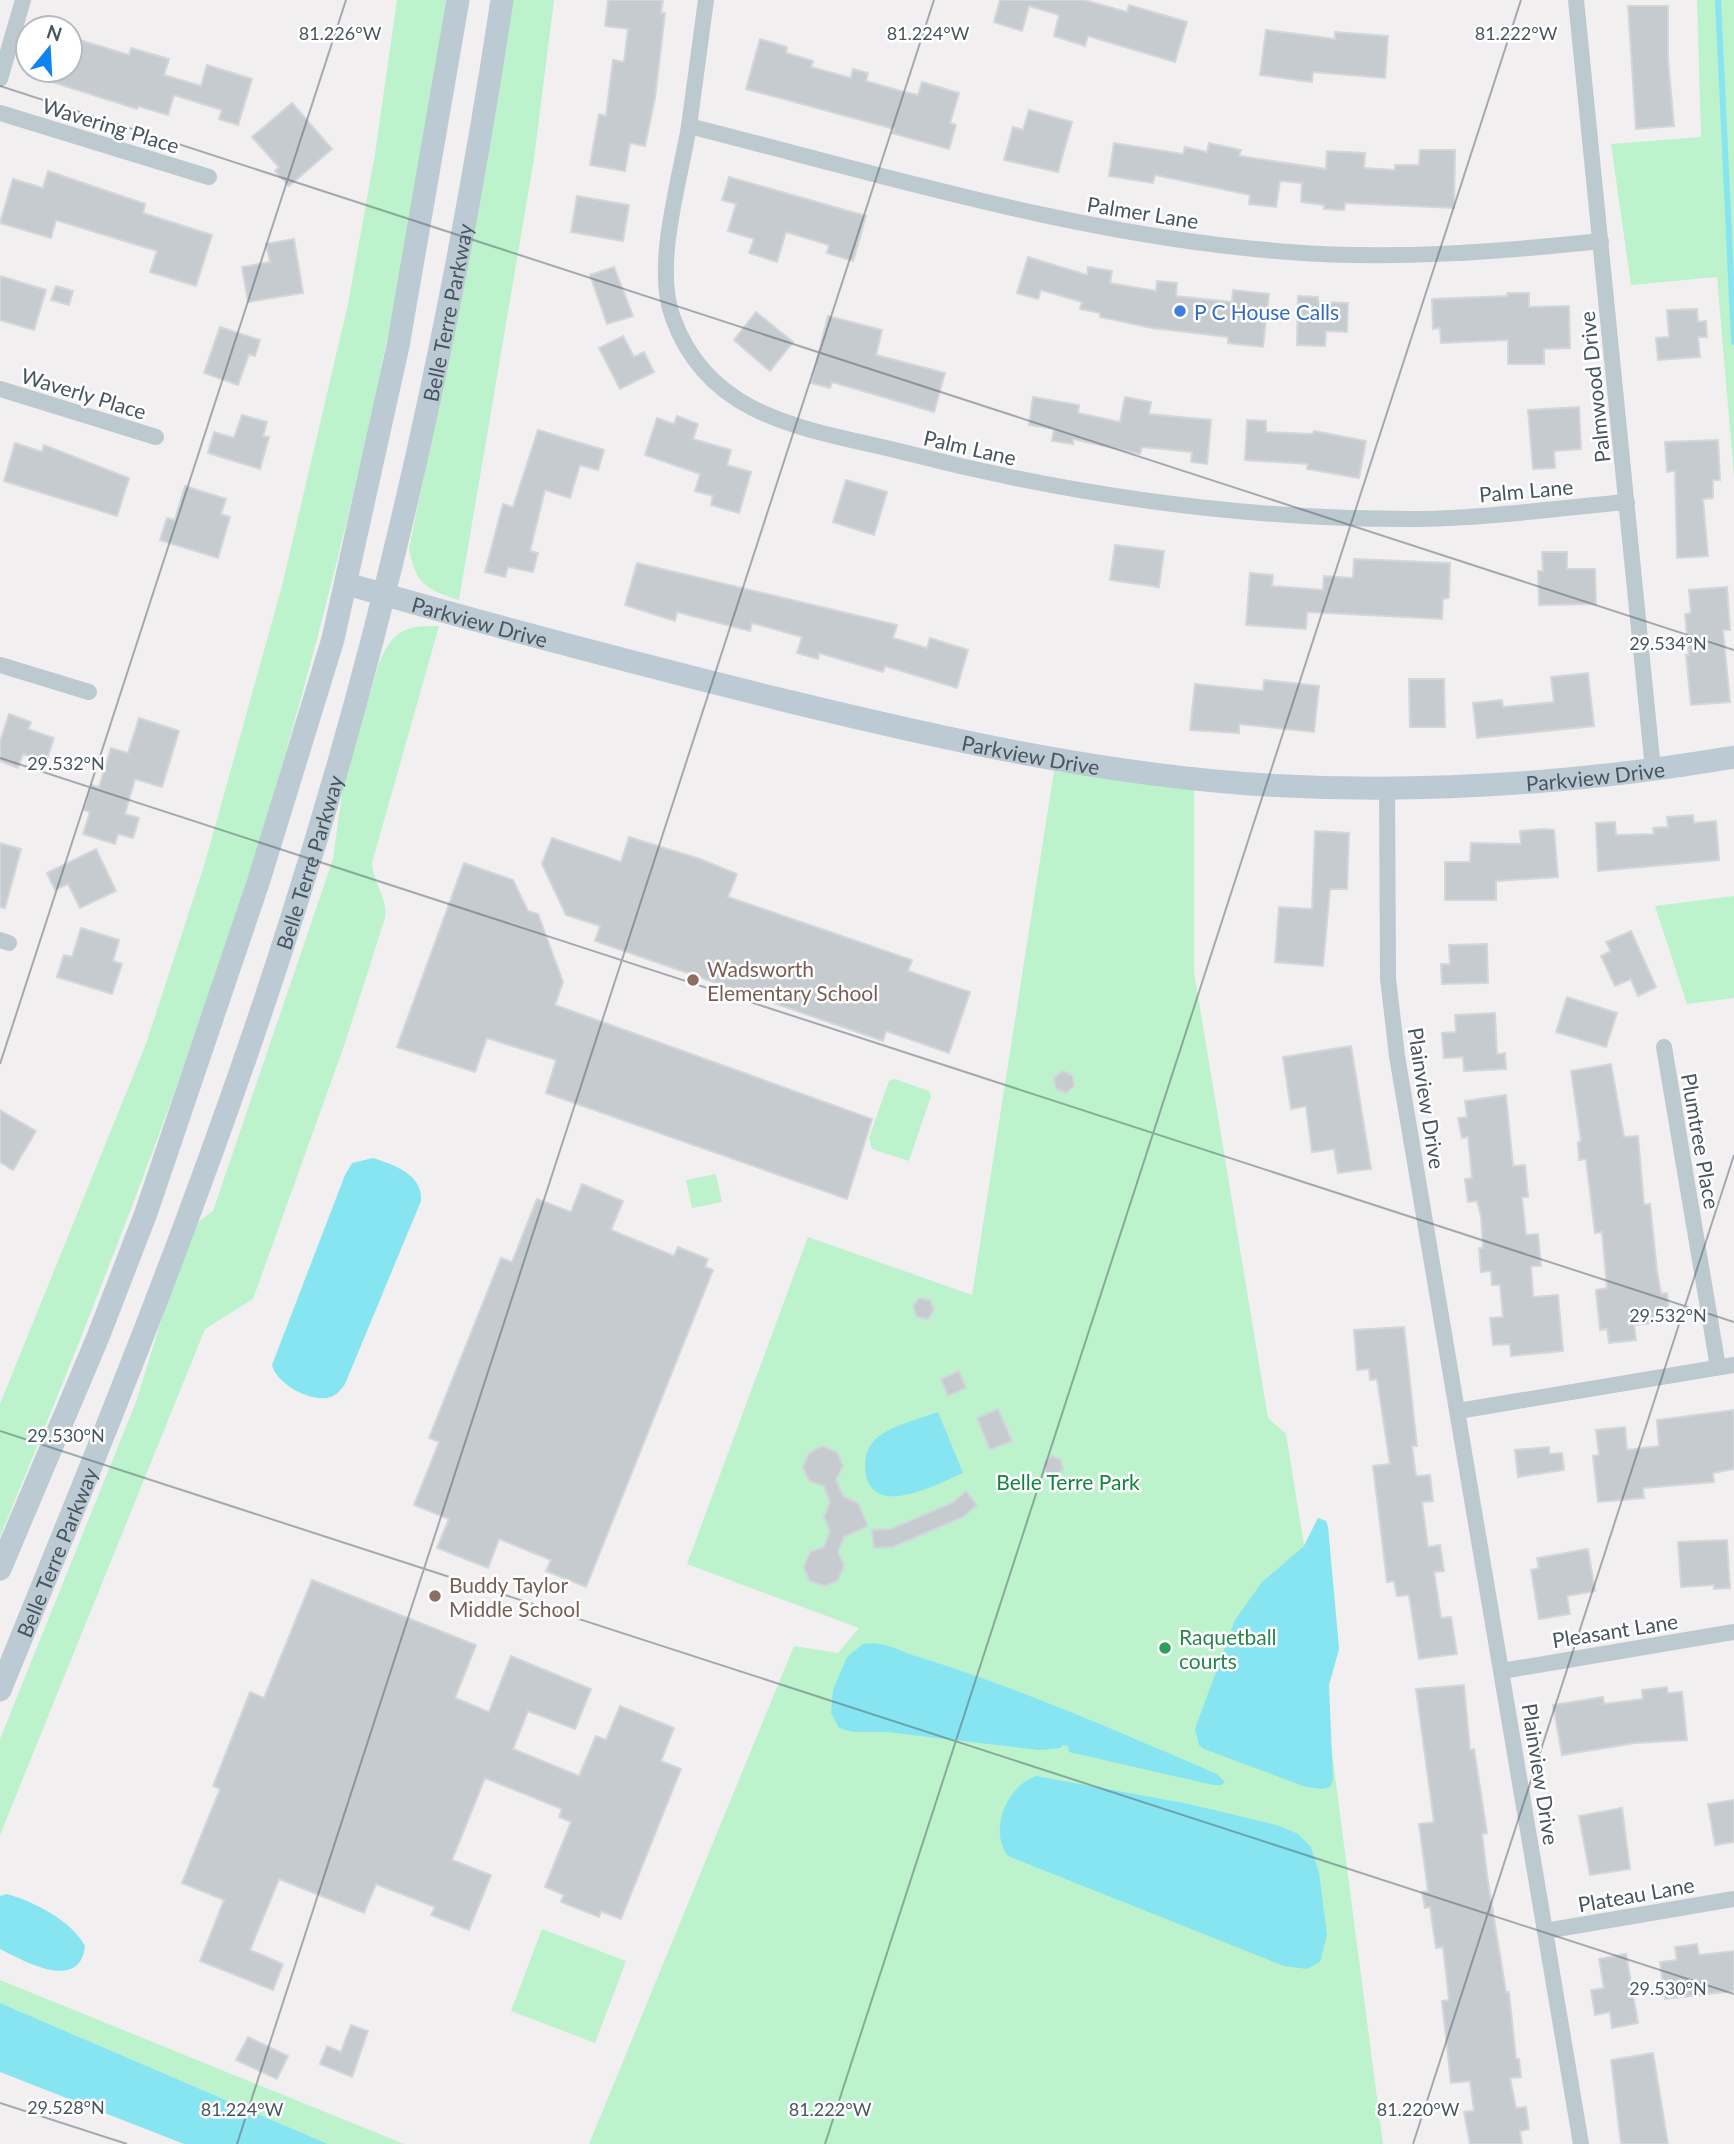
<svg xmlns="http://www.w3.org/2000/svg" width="1734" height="2144" font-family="Lato,sans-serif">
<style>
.green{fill:#bcf2cc}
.water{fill:#87e5f1}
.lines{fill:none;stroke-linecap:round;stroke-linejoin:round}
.stream{stroke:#87e5f1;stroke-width:6}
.building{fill:#c6cbcf;stroke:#d3d6db;stroke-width:2}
.street{stroke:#bcc9cf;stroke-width:16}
.secondary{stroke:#bccad4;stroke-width:23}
.ticks{fill:none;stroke:#46555e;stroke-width:2;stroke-opacity:0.45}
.shop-dot{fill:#3f7fe0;stroke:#fff;stroke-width:2.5}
.education-dot{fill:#8d6e63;stroke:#fff;stroke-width:2.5}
.leisure-dot{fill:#2e9e5b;stroke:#fff;stroke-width:2.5}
.labels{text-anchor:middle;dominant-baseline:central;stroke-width:5;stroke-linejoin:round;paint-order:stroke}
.street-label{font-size:21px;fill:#46555e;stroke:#fff}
.shop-label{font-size:21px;fill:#366cbe;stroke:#fff;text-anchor:start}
.education-label{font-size:21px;fill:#785e54;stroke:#fff;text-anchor:start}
.park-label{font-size:21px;fill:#128541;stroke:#fff}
.leisure-label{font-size:21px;fill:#27864d;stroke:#fff;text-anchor:start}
.ticks-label{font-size:18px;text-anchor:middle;fill:#46555e;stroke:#fff;stroke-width:5;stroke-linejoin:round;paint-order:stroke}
</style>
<rect width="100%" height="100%" fill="#f2eff0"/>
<!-- green -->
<g class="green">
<path d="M397,0H446C403,298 338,594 247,880C176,1103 89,1320 0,1537V1404L146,1044L204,866L282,586L348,304L375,154Z"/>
<path d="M512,0H554L534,159L459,600C426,589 416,585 409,549L484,180Z"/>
<polygon points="1697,0 1734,0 1734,476 1717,277 1631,285 1611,144 1701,137"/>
<path d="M439,626L372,863C373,883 388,898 385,918L345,1043L253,1299L205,1329L0,1835V1739L136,1402L169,1295L198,1222L213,1211L333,859L343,786L379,663C393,630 405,625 439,626Z"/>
<polygon points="1054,771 1194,790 1194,972 1268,1418 1286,1434 1304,1545 1318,1518 1326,1521 1328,1527 1339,1649 1329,1685 1329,1730 1383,2144 589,2144 794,1646 838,1653 859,1628 687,1564 808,1237 972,1295"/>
<polygon points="1734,896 1734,998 1687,1004 1655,906"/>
<polygon points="895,1079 929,1091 931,1096 909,1161 872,1149 869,1138 889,1081"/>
<polygon points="716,1174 722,1202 692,1208 686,1180"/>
<polygon points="542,1929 626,1961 595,2043 511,2011"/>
<polygon points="0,1980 404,2144 328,2144 0,2003"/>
</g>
<!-- water -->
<g class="water">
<path d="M373,1158C395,1165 423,1175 421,1201L345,1384C340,1391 336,1396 327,1398C308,1401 276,1383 272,1365L345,1175L352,1163Z"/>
<path d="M938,1412L963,1473C937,1484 867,1523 865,1466C865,1455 869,1444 878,1437C893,1425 919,1419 938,1412Z"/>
<polygon points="1318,1518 1326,1521 1328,1527 1339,1649 1329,1685 1333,1780 1330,1787 1322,1789 1306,1787 1204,1749 1199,1745 1195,1729 1235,1620 1262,1582 1304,1546"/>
<path d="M863,1644C884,1640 900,1652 919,1657C1021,1689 1119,1732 1217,1774L1225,1782L1221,1785H1213L1069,1752L1068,1746L1062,1745L1061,1748L1039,1750L887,1732H853L839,1728L831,1713L833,1690L847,1657Z"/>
<path d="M1036,1776L1189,1804L1280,1826L1298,1834L1311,1847L1319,1873L1327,1935L1320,1962L1307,1969L1284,1966L1008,1856C988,1830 1007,1786 1036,1776Z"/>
<path d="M7,1894C33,1901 72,1921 85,1946C80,1993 24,1961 0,1949V1896Z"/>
<polygon points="0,2003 328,2144 184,2144 0,2072"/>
</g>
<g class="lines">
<!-- stream -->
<polyline class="stream" points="1718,0 1734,342"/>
</g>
<!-- building -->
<g class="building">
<polygon points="608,0 663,0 661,13 665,13 655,98 645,146 630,143 625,171 590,165 599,114 606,116 613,60 624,62 628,29 605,26"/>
<polygon points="1000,0 1084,0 1127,12 1129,5 1187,22 1175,62 1088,36 1085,46 1054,36 1059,15 1029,6 1022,31 994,22"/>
<polygon points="1628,6 1668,6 1668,59 1674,126 1636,129"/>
<polygon points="1266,30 1335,39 1335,32 1388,36 1385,78 1313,72 1312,82 1260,75"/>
<polygon points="70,37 129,55 131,48 169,59 164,75 201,86 207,65 252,79 238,125 219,119 222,110 174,95 168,115 138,106 137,109 27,74 28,70 70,70"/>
<polygon points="760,39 787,47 786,53 813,61 811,67 851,78 853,69 868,73 866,81 904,92 918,95 922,82 959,93 950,123 956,125 949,149 892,133 894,129 746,89"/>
<polygon points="292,103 332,149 289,186 275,171 279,167 252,137"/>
<polygon points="1029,110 1072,122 1058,172 1004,160 1013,127 1023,130"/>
<polygon points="1114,143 1183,154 1185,147 1207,152 1209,143 1241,150 1239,156 1326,169 1327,151 1365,153 1364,168 1395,170 1395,165 1419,165 1420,150 1455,150 1454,208 1345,203 1344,210 1324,209 1324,205 1301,202 1302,183 1280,181 1276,207 1249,204 1250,195 1155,175 1153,183 1109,176"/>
<polygon points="48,171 145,204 143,213 212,235 196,286 150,272 157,251 56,220 51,238 0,223 13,179 43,188"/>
<polygon points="729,177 866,216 853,261 827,253 829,245 786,232 777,262 749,253 754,239 728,231 736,204 722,200"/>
<polygon points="577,196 629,205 623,241 571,232"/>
<polygon points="294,239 303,293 248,302 242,267 270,262 266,244"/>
<polygon points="1028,257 1087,275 1088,267 1112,271 1110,283 1156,291 1157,281 1177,283 1176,296 1232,302 1233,290 1269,294 1263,347 1228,343 1228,337 1152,328 1100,317 1100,313 1080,309 1082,302 1041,290 1038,299 1017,293"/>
<polygon points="614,267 633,316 607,324 590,275"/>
<polygon points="0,276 46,290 34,330 0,320"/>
<polygon points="56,286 73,291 69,305 51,300"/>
<polygon points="1507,293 1529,293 1529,307 1569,306 1570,348 1544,349 1544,364 1508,364 1508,340 1441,343 1440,328 1433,329 1432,299 1507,296"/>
<polygon points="1298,296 1318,297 1318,302 1348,303 1347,332 1326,331 1325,346 1297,345"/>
<polygon points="1697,309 1698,322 1706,321 1707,337 1698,337 1700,357 1658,360 1656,338 1669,337 1667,310"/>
<polygon points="756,312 793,342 770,371 734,340"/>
<polygon points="828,316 882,330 876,355 945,373 934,412 832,382 830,388 811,383"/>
<polygon points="220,327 260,340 255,356 249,354 238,385 204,373"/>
<polygon points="623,336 634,357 644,352 654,372 620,389 599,348"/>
<polygon points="1033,397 1079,405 1078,413 1120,422 1125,397 1151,402 1149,414 1211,420 1207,464 1191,462 1192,452 1142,447 1140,454 1073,439 1073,444 1052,441 1054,429 1029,425"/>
<polygon points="1579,407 1581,449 1554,451 1555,468 1533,469 1528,410"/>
<polygon points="242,415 267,422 263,436 269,437 260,469 208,453 214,432 234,438"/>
<polygon points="677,416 698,424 693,439 731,450 727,465 751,472 739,513 711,505 713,496 695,491 700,474 645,455 657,418 674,424"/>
<polygon points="1247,420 1266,421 1266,432 1313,434 1314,431 1366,441 1359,478 1307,469 1308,464 1245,460"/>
<polygon points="538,430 604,450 598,470 580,465 570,498 545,490 530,551 538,553 533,572 508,567 505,577 485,572 503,504 513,507"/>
<polygon points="1718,440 1720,480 1713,480 1713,498 1703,499 1708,556 1677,558 1675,471 1667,472 1665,442"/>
<polygon points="15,443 42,452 44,445 129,478 117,516 4,481"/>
<polygon points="846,480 887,492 874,535 833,522"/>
<polygon points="185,486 226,499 221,514 230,517 218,558 160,540 167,518 175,520"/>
<polygon points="1115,545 1164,551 1159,587 1110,580"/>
<polygon points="1542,552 1567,552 1567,569 1595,569 1596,604 1539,605 1538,571 1543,571"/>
<polygon points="1354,559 1450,563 1449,598 1443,599 1442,619 1307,612 1306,629 1246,625 1250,573 1273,575 1272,586 1323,590 1324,576 1353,578"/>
<polygon points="637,563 897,625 893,638 927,648 930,638 968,650 957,688 885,666 883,672 819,653 818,659 797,653 802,637 752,623 750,631 677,612 675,621 625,605"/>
<polygon points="1727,587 1730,630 1723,630 1730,702 1691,705 1686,655 1689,655 1685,614 1691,613 1689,590"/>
<polygon points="1588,673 1594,726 1477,738 1473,703 1502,700 1503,707 1554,702 1551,677"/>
<polygon points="1409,679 1444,679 1445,727 1410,727"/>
<polygon points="1264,680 1319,686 1314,732 1239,724 1239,733 1190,730 1195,684 1263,691"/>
<polygon points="9,714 31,722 28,729 54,738 46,762 23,754 18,768 0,761 0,742"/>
<polygon points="139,718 179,731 162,787 135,779 125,814 139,818 133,838 118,834 115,844 83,834 90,812 84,810 91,785 99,787 111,748 128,753"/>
<polygon points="1693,815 1694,823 1716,821 1719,860 1598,871 1596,823 1615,822 1616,835 1654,834 1653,828 1668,827 1667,817"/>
<polygon points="1542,829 1554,830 1558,877 1496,881 1496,900 1445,900 1445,862 1470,862 1471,843 1521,844 1520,831"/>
<polygon points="1315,831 1349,833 1347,889 1330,889 1323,966 1275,962 1279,907 1312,909"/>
<polygon points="629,837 700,859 737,874 728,897 912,960 908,971 970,992 949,1053 886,1031 883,1041 595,941 600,926 566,915 542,864 552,838 621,862"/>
<polygon points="0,843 21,849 5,908 0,907"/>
<polygon points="96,849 116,891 80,908 68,884 55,890 47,873"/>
<polygon points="464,863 513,880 528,911 538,914 563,982 555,1005 872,1119 847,1199 546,1093 556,1060 487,1038 475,1072 397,1047"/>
<polygon points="81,928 119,940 113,961 122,964 112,994 57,977 64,955 72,957"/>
<polygon points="1631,931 1656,987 1638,996 1631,979 1615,986 1601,956 1611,951 1606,942"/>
<polygon points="1487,944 1488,983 1442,984 1441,964 1450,964 1449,945"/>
<polygon points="1567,997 1617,1013 1606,1047 1556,1032"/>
<polygon points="1495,1013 1497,1054 1505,1053 1506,1069 1464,1071 1463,1057 1444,1058 1442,1033 1456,1032 1455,1015"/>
<polygon points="1351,1046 1371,1169 1338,1173 1334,1149 1312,1152 1306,1106 1291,1109 1283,1057"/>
<polygon points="1611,1064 1624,1137 1638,1136 1644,1205 1650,1204 1657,1271 1661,1294 1667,1293 1670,1321 1634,1325 1636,1340 1609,1343 1607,1329 1600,1330 1596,1290 1607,1288 1602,1232 1595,1233 1586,1159 1579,1160 1578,1142 1581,1141 1571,1071"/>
<polygon points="1063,1071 1073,1076 1074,1086 1066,1093 1056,1089 1054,1078"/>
<polygon points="1506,1095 1513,1166 1525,1165 1528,1197 1522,1197 1526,1235 1538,1234 1541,1266 1531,1266 1533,1297 1558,1295 1563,1351 1511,1356 1510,1344 1493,1345 1490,1318 1503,1317 1500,1285 1492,1285 1491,1271 1481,1272 1479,1248 1483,1248 1481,1216 1477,1201 1468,1202 1465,1179 1472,1178 1468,1137 1462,1138 1458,1118 1467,1117 1465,1101"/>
<polygon points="0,1110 36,1131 13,1170 0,1162"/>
<polygon points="582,1184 623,1201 611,1230 674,1256 678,1247 708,1259 705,1267 713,1270 586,1587 546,1571 551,1560 499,1539 488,1568 437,1548 449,1519 414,1505 439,1442 429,1438 501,1258 512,1262 537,1199 571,1212"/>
<polygon points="919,1298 930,1300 934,1310 928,1319 917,1317 913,1306"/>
<polygon points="1404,1327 1417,1446 1412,1446 1416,1476 1430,1475 1433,1501 1422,1502 1425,1525 1428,1547 1440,1545 1444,1571 1434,1572 1441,1618 1451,1617 1457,1654 1419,1659 1409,1595 1397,1596 1394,1581 1387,1582 1373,1466 1390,1464 1377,1379 1370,1380 1369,1369 1357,1370 1354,1330"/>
<polygon points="959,1371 966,1388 948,1396 941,1379"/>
<polygon points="998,1409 1012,1441 990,1450 977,1418"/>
<polygon points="1734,1410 1734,1469 1713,1473 1714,1482 1643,1488 1644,1498 1598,1502 1593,1456 1599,1455 1596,1430 1625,1427 1627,1450 1659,1446 1657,1420"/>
<polygon points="822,1446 837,1452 843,1466 836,1480 843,1496 858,1503 868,1526 844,1537 838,1552 844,1565 838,1580 825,1586 809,1581 804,1567 810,1552 824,1547 830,1531 824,1517 830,1502 824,1486 809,1481 803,1467 809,1453"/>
<polygon points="1549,1447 1549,1454 1562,1453 1564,1470 1518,1477 1515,1450"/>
<polygon points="1052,1456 1061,1460 1063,1470 1055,1476 1046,1474 1044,1463"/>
<polygon points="966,1491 977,1505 963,1517 893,1547 874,1548 872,1530 891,1529 952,1503"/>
<polygon points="1727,1540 1730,1588 1714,1589 1714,1585 1681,1587 1678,1542"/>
<polygon points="1588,1549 1595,1591 1567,1596 1570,1614 1539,1619 1531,1570 1539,1568 1537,1558"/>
<polygon points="312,1580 476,1645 455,1698 489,1712 511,1656 591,1689 575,1729 528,1711 513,1749 579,1776 596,1736 606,1740 620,1706 674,1728 661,1761 681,1769 621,1919 601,1911 599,1917 561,1902 564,1895 545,1887 571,1822 559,1817 562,1809 485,1778 452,1860 491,1875 469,1930 431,1915 435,1907 376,1884 364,1913 279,1879 250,1950 283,1964 273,1990 200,1961 224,1900 182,1883 220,1789 213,1786 250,1692 264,1698"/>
<polygon points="1464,1685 1470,1750 1474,1749 1487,1833 1482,1834 1488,1882 1506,1992 1509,1992 1516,2059 1519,2059 1521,2077 1510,2078 1516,2108 1526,2107 1529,2129 1520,2131 1522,2144 1470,2144 1464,2112 1474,2111 1470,2081 1451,2083 1442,2001 1449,2000 1443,1947 1436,1948 1430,1907 1425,1908 1422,1892 1428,1891 1419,1824 1434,1822 1416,1689"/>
<polygon points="1667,1687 1668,1693 1682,1692 1687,1740 1635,1743 1562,1755 1553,1705 1603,1697 1604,1704 1643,1699 1642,1690"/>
<polygon points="1734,1800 1734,1842 1715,1845 1708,1804"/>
<polygon points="1622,1808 1630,1869 1590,1875 1579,1816"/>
<polygon points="1697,1944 1699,1955 1734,1951 1734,1991 1665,1999 1660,1962 1677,1960 1675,1947"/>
<polygon points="1626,1954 1638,2023 1612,2028 1610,2012 1595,2015 1591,1990 1604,1988 1599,1959"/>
<polygon points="351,2025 368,2031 352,2077 320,2064 327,2046 341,2052"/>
<polygon points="248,2037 288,2056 277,2079 236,2060"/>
<polygon points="1653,2053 1668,2144 1621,2144 1611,2060"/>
</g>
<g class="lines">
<!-- street -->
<g class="street">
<path d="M706,0C700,42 695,84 689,126C680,181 653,266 673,318C710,421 811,429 903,452C1073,496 1244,520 1420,519C1489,518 1558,508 1627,502"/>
<polyline points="1576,0 1653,769"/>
<polyline points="0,79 23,0"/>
<polyline points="0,113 209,177"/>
<path d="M689,126C887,176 1084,237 1289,252C1393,260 1497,252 1601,241"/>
<polyline points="0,389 156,437"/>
<polyline points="0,665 89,692"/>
<polyline points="1387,787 1388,978 1397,1056 1581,2144"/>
<polyline points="0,940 9,943"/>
<polyline points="1664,1047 1718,1367"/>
<polyline points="1458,1411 1734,1365"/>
<polyline points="1502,1671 1734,1632"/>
<polyline points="1545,1931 1734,1899"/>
</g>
<!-- secondary -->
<g class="secondary">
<path id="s1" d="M347,584C490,625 634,663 779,699C939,738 1102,775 1267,785C1423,794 1581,783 1734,757"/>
<polyline points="0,1569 98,1337 146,1213 258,883 333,639 398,346 458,0"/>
<path id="s2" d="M0,1690C104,1436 209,1180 292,917C388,618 455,311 502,0"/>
</g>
</g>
<!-- ticks -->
<path class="ticks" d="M0,86L1734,650M0,758L1734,1322M0,1064L346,0M0,1431L1734,1994M0,2103L127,2144M237,2144L934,0M825,2144L1521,0M1413,2144L1734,1155"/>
<!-- markers -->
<circle class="shop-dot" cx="1180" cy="311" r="7"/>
<g class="education-dot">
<circle cx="693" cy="980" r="7"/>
<circle cx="435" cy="1596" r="7"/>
</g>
<circle class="leisure-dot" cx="1165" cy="1648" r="7"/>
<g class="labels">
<!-- street labels -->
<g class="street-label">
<text transform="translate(111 125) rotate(17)">Wavering Place</text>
<text transform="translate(1143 212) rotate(9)">Palmer Lane</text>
<text stroke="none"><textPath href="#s2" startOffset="1451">Belle Terre Parkway</textPath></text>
<text transform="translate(1594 387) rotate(-96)">Palmwood Drive</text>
<text transform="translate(84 393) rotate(17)">Waverly Place</text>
<text transform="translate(970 447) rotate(13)">Palm Lane</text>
<text transform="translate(1526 490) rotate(-5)">Palm Lane</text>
<text stroke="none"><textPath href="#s1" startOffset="138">Parkview Drive</textPath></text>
<text stroke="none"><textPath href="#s1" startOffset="705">Parkview Drive</textPath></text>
<text stroke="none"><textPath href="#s1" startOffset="1272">Parkview Drive</textPath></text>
<text stroke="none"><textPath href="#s2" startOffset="884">Belle Terre Parkway</textPath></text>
<text transform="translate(1427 1098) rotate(81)">Plainview Drive</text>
<text transform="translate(1701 1141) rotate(80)">Plumtree Place</text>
<text stroke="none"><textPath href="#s2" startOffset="149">Belle Terre Parkway</textPath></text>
<text transform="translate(1615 1630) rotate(-9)">Pleasant Lane</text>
<text transform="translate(1541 1774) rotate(81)">Plainview Drive</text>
<text transform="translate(1636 1894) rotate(-10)">Plateau Lane</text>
</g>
<!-- shop labels -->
<g class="shop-label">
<text x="1194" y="311">P C House Calls</text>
</g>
<!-- education labels -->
<g class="education-label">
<text x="707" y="968">Wadsworth<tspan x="707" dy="24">Elementary School</tspan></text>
<text x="449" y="1584">Buddy Taylor<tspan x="449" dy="24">Middle School</tspan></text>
</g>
<!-- park labels -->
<g class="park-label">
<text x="1068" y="1481">Belle Terre Park</text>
</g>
<!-- leisure labels -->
<g class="leisure-label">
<text x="1179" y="1636">Raquetball<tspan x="1179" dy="24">courts</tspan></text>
</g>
</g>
<g class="ticks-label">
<text x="340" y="40">81.226°W</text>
<text x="928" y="40">81.224°W</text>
<text x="1516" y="40">81.222°W</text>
<text x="1668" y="650">29.534°N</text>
<text x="66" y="770">29.532°N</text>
<text x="1668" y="1322">29.532°N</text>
<text x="66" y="1442">29.530°N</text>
<text x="1668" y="1995">29.530°N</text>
<text x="66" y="2114">29.528°N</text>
<text x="242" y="2116">81.224°W</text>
<text x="830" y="2116">81.222°W</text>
<text x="1418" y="2116">81.220°W</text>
</g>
<!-- north arrow -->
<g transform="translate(49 49) rotate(18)"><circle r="33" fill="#ffffff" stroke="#b5bbbf" stroke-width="2"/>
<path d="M0-5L12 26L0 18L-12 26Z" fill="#0f84ed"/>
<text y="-10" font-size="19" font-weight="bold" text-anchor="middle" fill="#46555e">N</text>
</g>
</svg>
